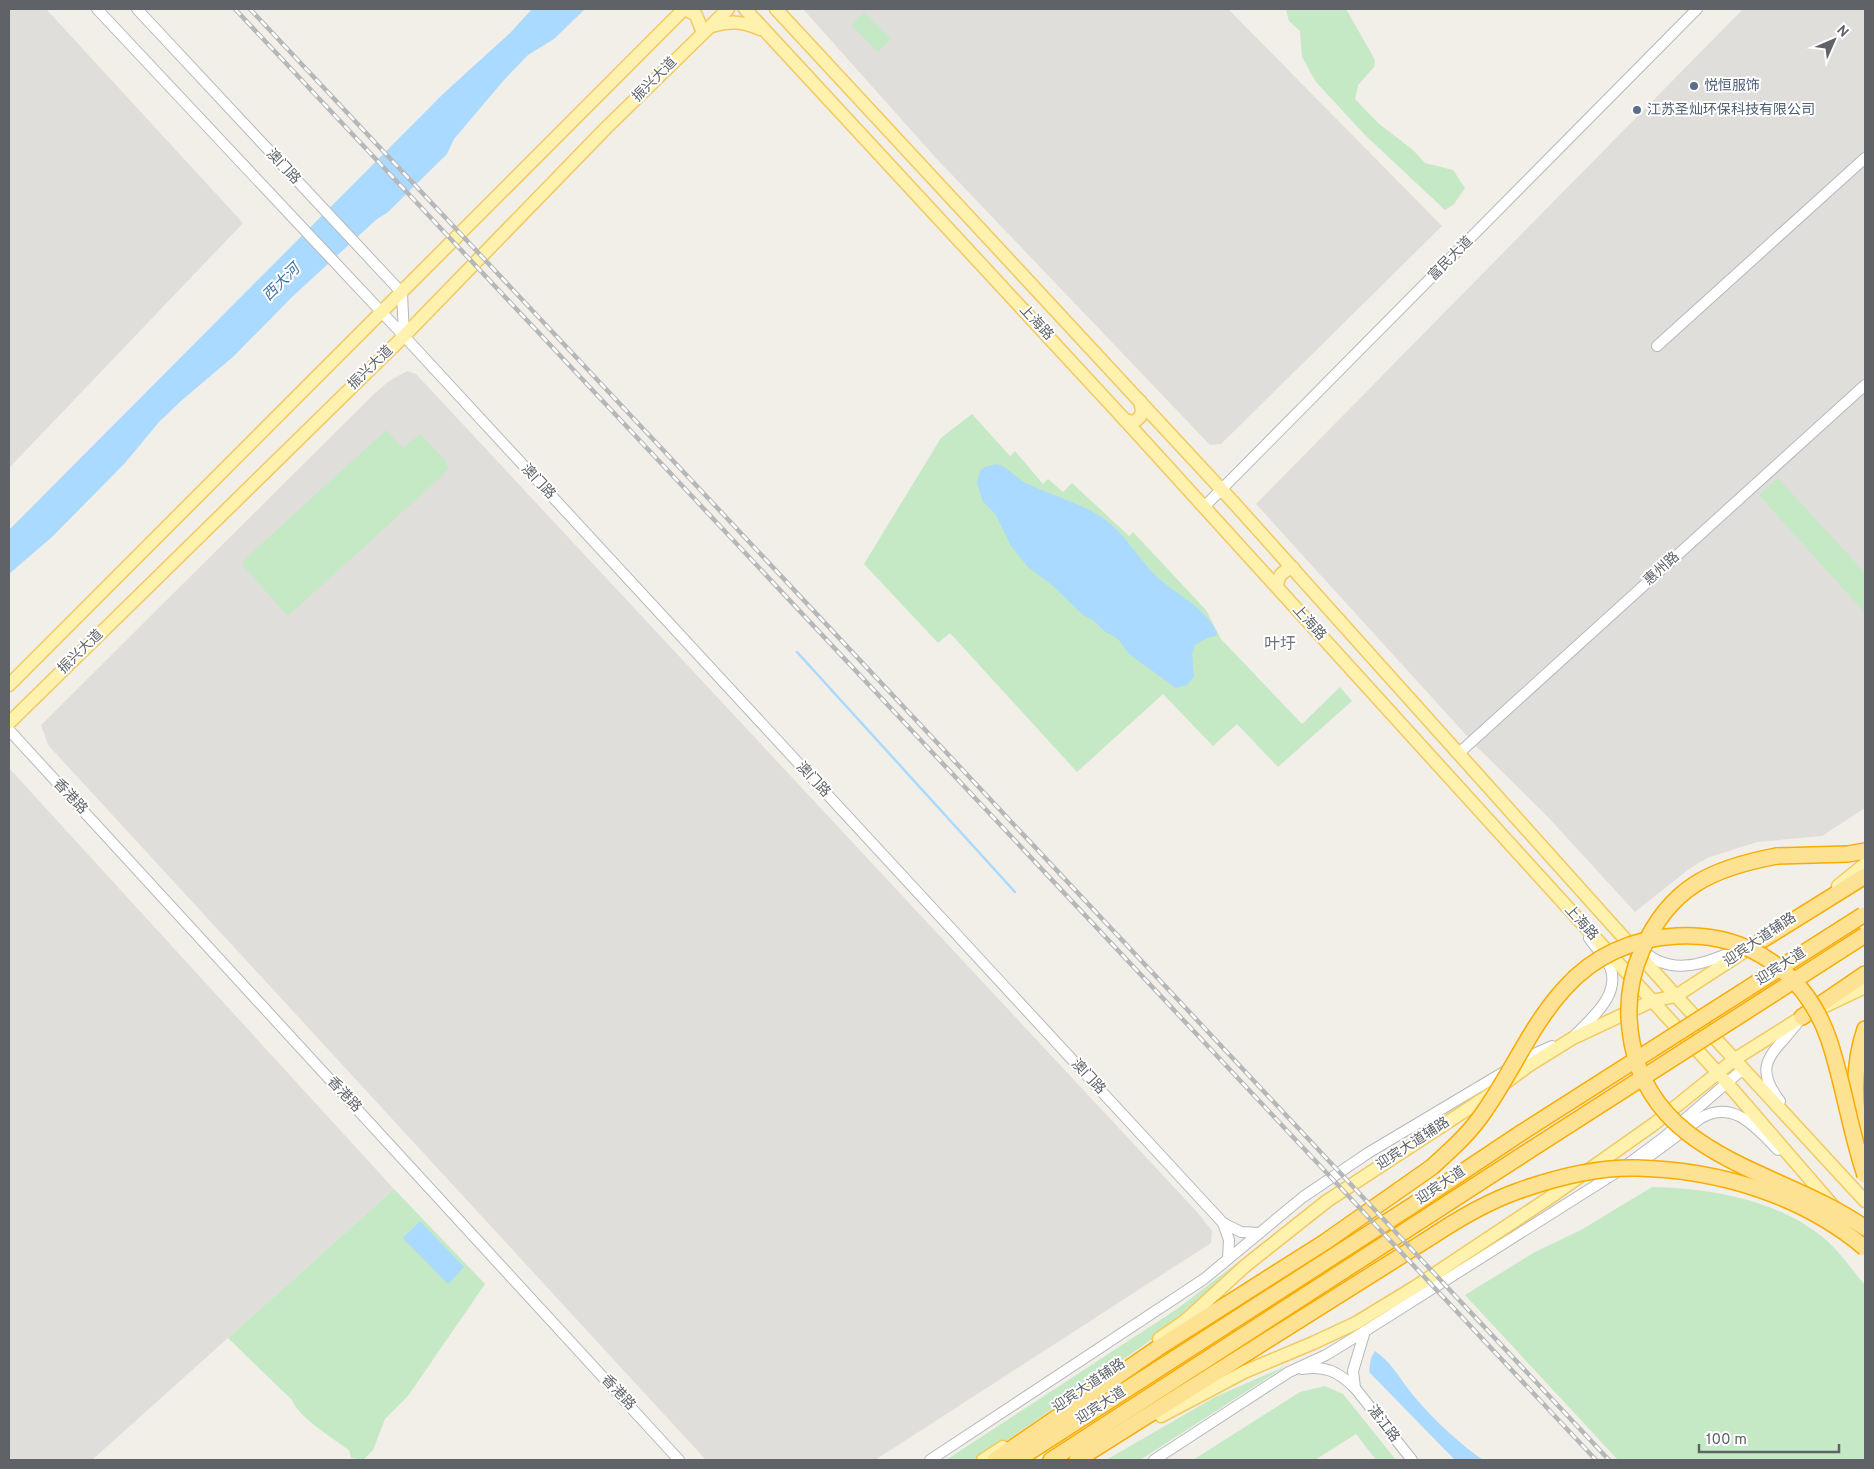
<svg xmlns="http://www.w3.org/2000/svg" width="1874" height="1469" font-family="Overpass,'Noto Sans SC',sans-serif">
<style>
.industrial{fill:#e0deda}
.green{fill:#c5e8c5}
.water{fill:#aadaff}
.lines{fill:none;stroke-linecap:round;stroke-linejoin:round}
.stream{stroke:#aadaff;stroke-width:2.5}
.minor-casing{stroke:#b5b8bc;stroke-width:12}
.major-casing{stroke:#f2c960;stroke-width:15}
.highway-casing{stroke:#f9ab00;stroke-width:18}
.minor{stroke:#fff;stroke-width:10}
.major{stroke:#fff2af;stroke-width:12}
.highway{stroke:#fde293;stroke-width:15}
.rail-casing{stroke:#b6b7b8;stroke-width:4.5}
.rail{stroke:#fff;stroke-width:2.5;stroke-dasharray:8;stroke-linecap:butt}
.highway-bridge-casing{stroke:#f9ab00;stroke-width:18;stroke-linecap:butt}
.highway-bridge{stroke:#fde293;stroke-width:15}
.service-dot{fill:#5c6f8a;stroke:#fff;stroke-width:2}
.labels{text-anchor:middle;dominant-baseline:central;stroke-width:4;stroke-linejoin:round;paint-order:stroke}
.street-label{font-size:14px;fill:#5f6368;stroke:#fff}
.service-label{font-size:14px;fill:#4e5e75;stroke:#fff;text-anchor:start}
.water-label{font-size:15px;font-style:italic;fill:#4174aa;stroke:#fff}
.quarter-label{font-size:16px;fill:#70757a;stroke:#fff}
</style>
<rect width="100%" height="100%" fill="#f1efe8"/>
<!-- industrial -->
<g class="industrial">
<polygon points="9,9 46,9 243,223 9,468"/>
<polygon points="803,9 1228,9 1442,226 1221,444 1210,445 935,157"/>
<polygon points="1743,9 1865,9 1865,808 1822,836 1757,842 1707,858 1689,869 1635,912 1547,816 1478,748 1256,504"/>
<polygon points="407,371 416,374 1198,1213 1212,1231 1211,1243 875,1460 706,1460 48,745 41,725 374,394 389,381"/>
<polygon points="9,768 394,1189 92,1460 9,1460"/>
</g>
<!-- green -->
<g class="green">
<polygon points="1286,9 1346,9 1375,60 1374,67 1358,85 1355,99 1378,123 1413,150 1425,163 1453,170 1465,188 1454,204 1445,210 1365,135 1316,82 1302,57 1300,31 1289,21"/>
<polygon points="864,12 891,39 878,52 851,25"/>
<polygon points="972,414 1010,456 1015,451 1043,484 1048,479 1063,492 1072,483 1129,536 1133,532 1206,610 1221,639 1302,724 1340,687 1352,701 1278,767 1237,724 1213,746 1163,694 1077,772 950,633 938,643 864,564 941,438"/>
<polygon points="386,430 403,448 420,434 446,461 448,468 442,476 288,616 245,568 242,563 244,560"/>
<polygon points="1778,478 1865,573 1865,613 1759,495"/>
<path d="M1652,1187C1710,1188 1779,1200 1825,1239C1840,1252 1852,1270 1865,1285V1460H1618L1465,1295L1535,1252L1581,1230Z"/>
<path d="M394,1189L485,1284L408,1396L385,1419L373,1450L363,1460L351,1458L349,1450C333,1438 299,1418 292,1400L228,1338Z"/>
<polygon points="1241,1260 1171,1326 979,1460 946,1460 1177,1309"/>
<polygon points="1286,1366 1140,1460 1106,1460 1215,1397"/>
<polygon points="1325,1386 1343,1394 1396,1460 1376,1460 1356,1434 1315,1460 1193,1460 1300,1392"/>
</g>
<!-- water -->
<g class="water">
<polygon points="532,9 585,9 554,39 528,55 504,80 454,139 447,154 387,213 377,219 292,297 234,356 181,401 159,422 125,463 52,537 9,574 9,530 444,93 511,32"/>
<path d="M997,464C1008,467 1016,478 1026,483C1051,496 1086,504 1108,522C1127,537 1137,557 1154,574C1175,595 1204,605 1217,633L1216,636L1207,638L1195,645L1192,654L1194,677L1187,685L1176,688L1129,654L1118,639L1104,631L1093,620L1083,615L1052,585L1028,567L1011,546L996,515L983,502L977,483L980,471L985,467Z"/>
<polygon points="420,1221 464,1267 448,1284 403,1238"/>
<path d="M1375,1351C1389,1361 1396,1372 1406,1386C1426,1413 1456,1441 1483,1460H1455L1369,1372L1371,1358Z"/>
</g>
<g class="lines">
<!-- stream -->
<polyline class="stream" points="797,652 1015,892"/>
<defs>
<g id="minor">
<polyline points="97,9 404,336 1223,1223 1241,1232 1259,1233"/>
<polyline points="137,9 402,293 404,336"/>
<polyline points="1657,346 1865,158"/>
<polyline points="1204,507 1697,9"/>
<polyline points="9,730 679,1460"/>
<polyline points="1459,753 1865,385"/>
<path d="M1639,947C1672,981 1708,961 1745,947"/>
<path d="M1576,1034C1592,1018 1621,994 1610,967C1605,957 1595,947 1589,938"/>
<path d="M1780,1101C1750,1063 1775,1053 1799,1021"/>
<path d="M1643,1161L1701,1118C1734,1099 1756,1128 1778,1150"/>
<polyline points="1223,1223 1229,1240 1228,1258"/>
<path d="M1302,1369C1325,1365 1339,1372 1355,1388L1412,1460"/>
<polyline points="1355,1388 1353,1371 1365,1331"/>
<polyline points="930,1460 1204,1279 1303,1197 1368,1153 1534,1054 1552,1046"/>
<polyline points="1154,1460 1289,1372 1326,1355 1362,1333 1617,1172 1663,1138 1743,1069"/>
</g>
<g id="major">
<polyline points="685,9 696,15 703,33"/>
<polyline points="745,9 1125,420 1727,1083 1865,1243"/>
<polyline points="776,9 1234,503 1676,996 1865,1201"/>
<path d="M712,26C730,21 742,21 760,29"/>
<path d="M1125,420L1133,422C1143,417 1143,412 1140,401"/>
<path d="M1277,587C1278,577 1281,571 1293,568"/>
<polyline points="9,685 684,9"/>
<polyline points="9,723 404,336 606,128 728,9"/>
<polyline points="1838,886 1865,864"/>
<polyline points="1159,1339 1185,1321 1245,1266 1327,1201 1486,1097 1528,1066 1573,1038 1652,1001 1676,996 1754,945"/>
<polyline points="1161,1416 1244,1372 1313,1343 1356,1323 1415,1287 1549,1198 1654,1124 1735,1059 1802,1017 1865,987"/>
<polyline points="983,1460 1003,1447"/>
</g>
<g id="highway">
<polyline points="1777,856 1848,854 1865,851"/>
<polyline points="1762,940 1865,876"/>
<polyline points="1802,1017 1865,974"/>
<path d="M1862,1142C1853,1106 1853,1064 1865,1029"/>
<polyline points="995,1460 1158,1348 1325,1242 1432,1167"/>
<polyline points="1017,1460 1413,1205 1521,1133"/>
<polyline points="1051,1460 1530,1150"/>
<polyline points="1077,1460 1431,1237"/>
</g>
</defs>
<!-- minor casing -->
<use href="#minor" class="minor-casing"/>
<!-- major casing -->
<use href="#major" class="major-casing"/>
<!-- highway casing -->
<use href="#highway" class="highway-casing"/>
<!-- minor -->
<use href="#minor" class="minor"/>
<!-- major -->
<use href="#major" class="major"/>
<!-- highway -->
<use href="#highway" class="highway"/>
<defs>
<g id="rail">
<polyline points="235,9 1596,1460"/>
<polyline points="250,9 1609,1460"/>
</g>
</defs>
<!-- rail casing -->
<use href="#rail" class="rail-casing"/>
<!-- rail -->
<use href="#rail" class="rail"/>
<defs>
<g id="highway-bridge">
<path d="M1777,856C1712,868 1670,887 1642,950C1629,979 1626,1012 1632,1043C1654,1160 1783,1170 1865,1228"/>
<polyline points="1521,1133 1863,915"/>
<polyline points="1530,1150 1865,935"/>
<path d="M1432,1167C1452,1149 1471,1132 1486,1109C1513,1070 1532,1024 1564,989C1593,956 1633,938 1677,936C1748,932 1806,973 1829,1040C1844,1085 1850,1131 1865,1175"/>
<path d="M1431,1237C1458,1219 1487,1202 1518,1191C1554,1178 1598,1167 1637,1168C1719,1170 1802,1195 1865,1248"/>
</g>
</defs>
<!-- highway-bridge casing -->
<use href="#highway-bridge" class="highway-bridge-casing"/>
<!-- highway-bridge -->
<use href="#highway-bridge" class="highway-bridge"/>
</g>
<!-- markers -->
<g class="service-dot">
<circle cx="1694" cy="86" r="5"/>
<circle cx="1637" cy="110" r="5"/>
</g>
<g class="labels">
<!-- street labels -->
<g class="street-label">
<text transform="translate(655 80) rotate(-45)">振兴大道</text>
<text transform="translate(283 167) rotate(47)">澳门路</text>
<text transform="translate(1451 259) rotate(-45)">富民大道</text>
<text transform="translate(1036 323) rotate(47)">上海路</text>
<text transform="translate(371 368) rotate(-44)">振兴大道</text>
<text transform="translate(538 482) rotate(47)">澳门路</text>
<text transform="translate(1662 569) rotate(-42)">惠州路</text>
<text transform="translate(1309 623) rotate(48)">上海路</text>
<text transform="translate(81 652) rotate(-44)">振兴大道</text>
<text transform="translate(813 780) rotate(47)">澳门路</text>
<text transform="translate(70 797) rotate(47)">香港路</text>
<text transform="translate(1581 923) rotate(48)">上海路</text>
<text transform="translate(1760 940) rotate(-34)">迎宾大道辅路</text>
<text transform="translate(1781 967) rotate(-33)">迎宾大道</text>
<text transform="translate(1088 1077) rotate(47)">澳门路</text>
<text transform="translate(344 1095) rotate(47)">香港路</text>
<text transform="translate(1413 1144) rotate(-33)">迎宾大道辅路</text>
<text transform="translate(1441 1186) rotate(-34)">迎宾大道</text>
<text transform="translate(1089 1386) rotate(-34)">迎宾大道辅路</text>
<text transform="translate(618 1393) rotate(47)">香港路</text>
<text transform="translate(1101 1406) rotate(-33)">迎宾大道</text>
<text transform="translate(1383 1424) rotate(52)">湛江路</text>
</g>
<!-- service labels -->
<g class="service-label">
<text x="1704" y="86">悦恒服饰</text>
<text x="1647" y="110">江苏圣灿环保科技有限公司</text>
</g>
<!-- water labels -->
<g class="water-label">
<text transform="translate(282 283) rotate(-45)">西大河</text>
</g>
<!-- quarter labels -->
<g class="quarter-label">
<text x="1280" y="645">叶圩</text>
</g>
</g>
<!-- border -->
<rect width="1874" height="1469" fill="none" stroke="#5f6368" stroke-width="20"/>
<!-- north arrow -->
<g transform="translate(1834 40) rotate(45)" stroke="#ffffff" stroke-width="4" paint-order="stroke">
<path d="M0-4L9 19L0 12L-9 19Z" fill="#5f6368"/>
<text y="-8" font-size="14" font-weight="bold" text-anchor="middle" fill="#5f6368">N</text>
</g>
<!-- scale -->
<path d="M1699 1444v8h140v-8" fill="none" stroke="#5f6368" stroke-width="2.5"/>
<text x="1706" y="1444" font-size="15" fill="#5f6368" stroke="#ffffff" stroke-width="4" paint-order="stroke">100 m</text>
</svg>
